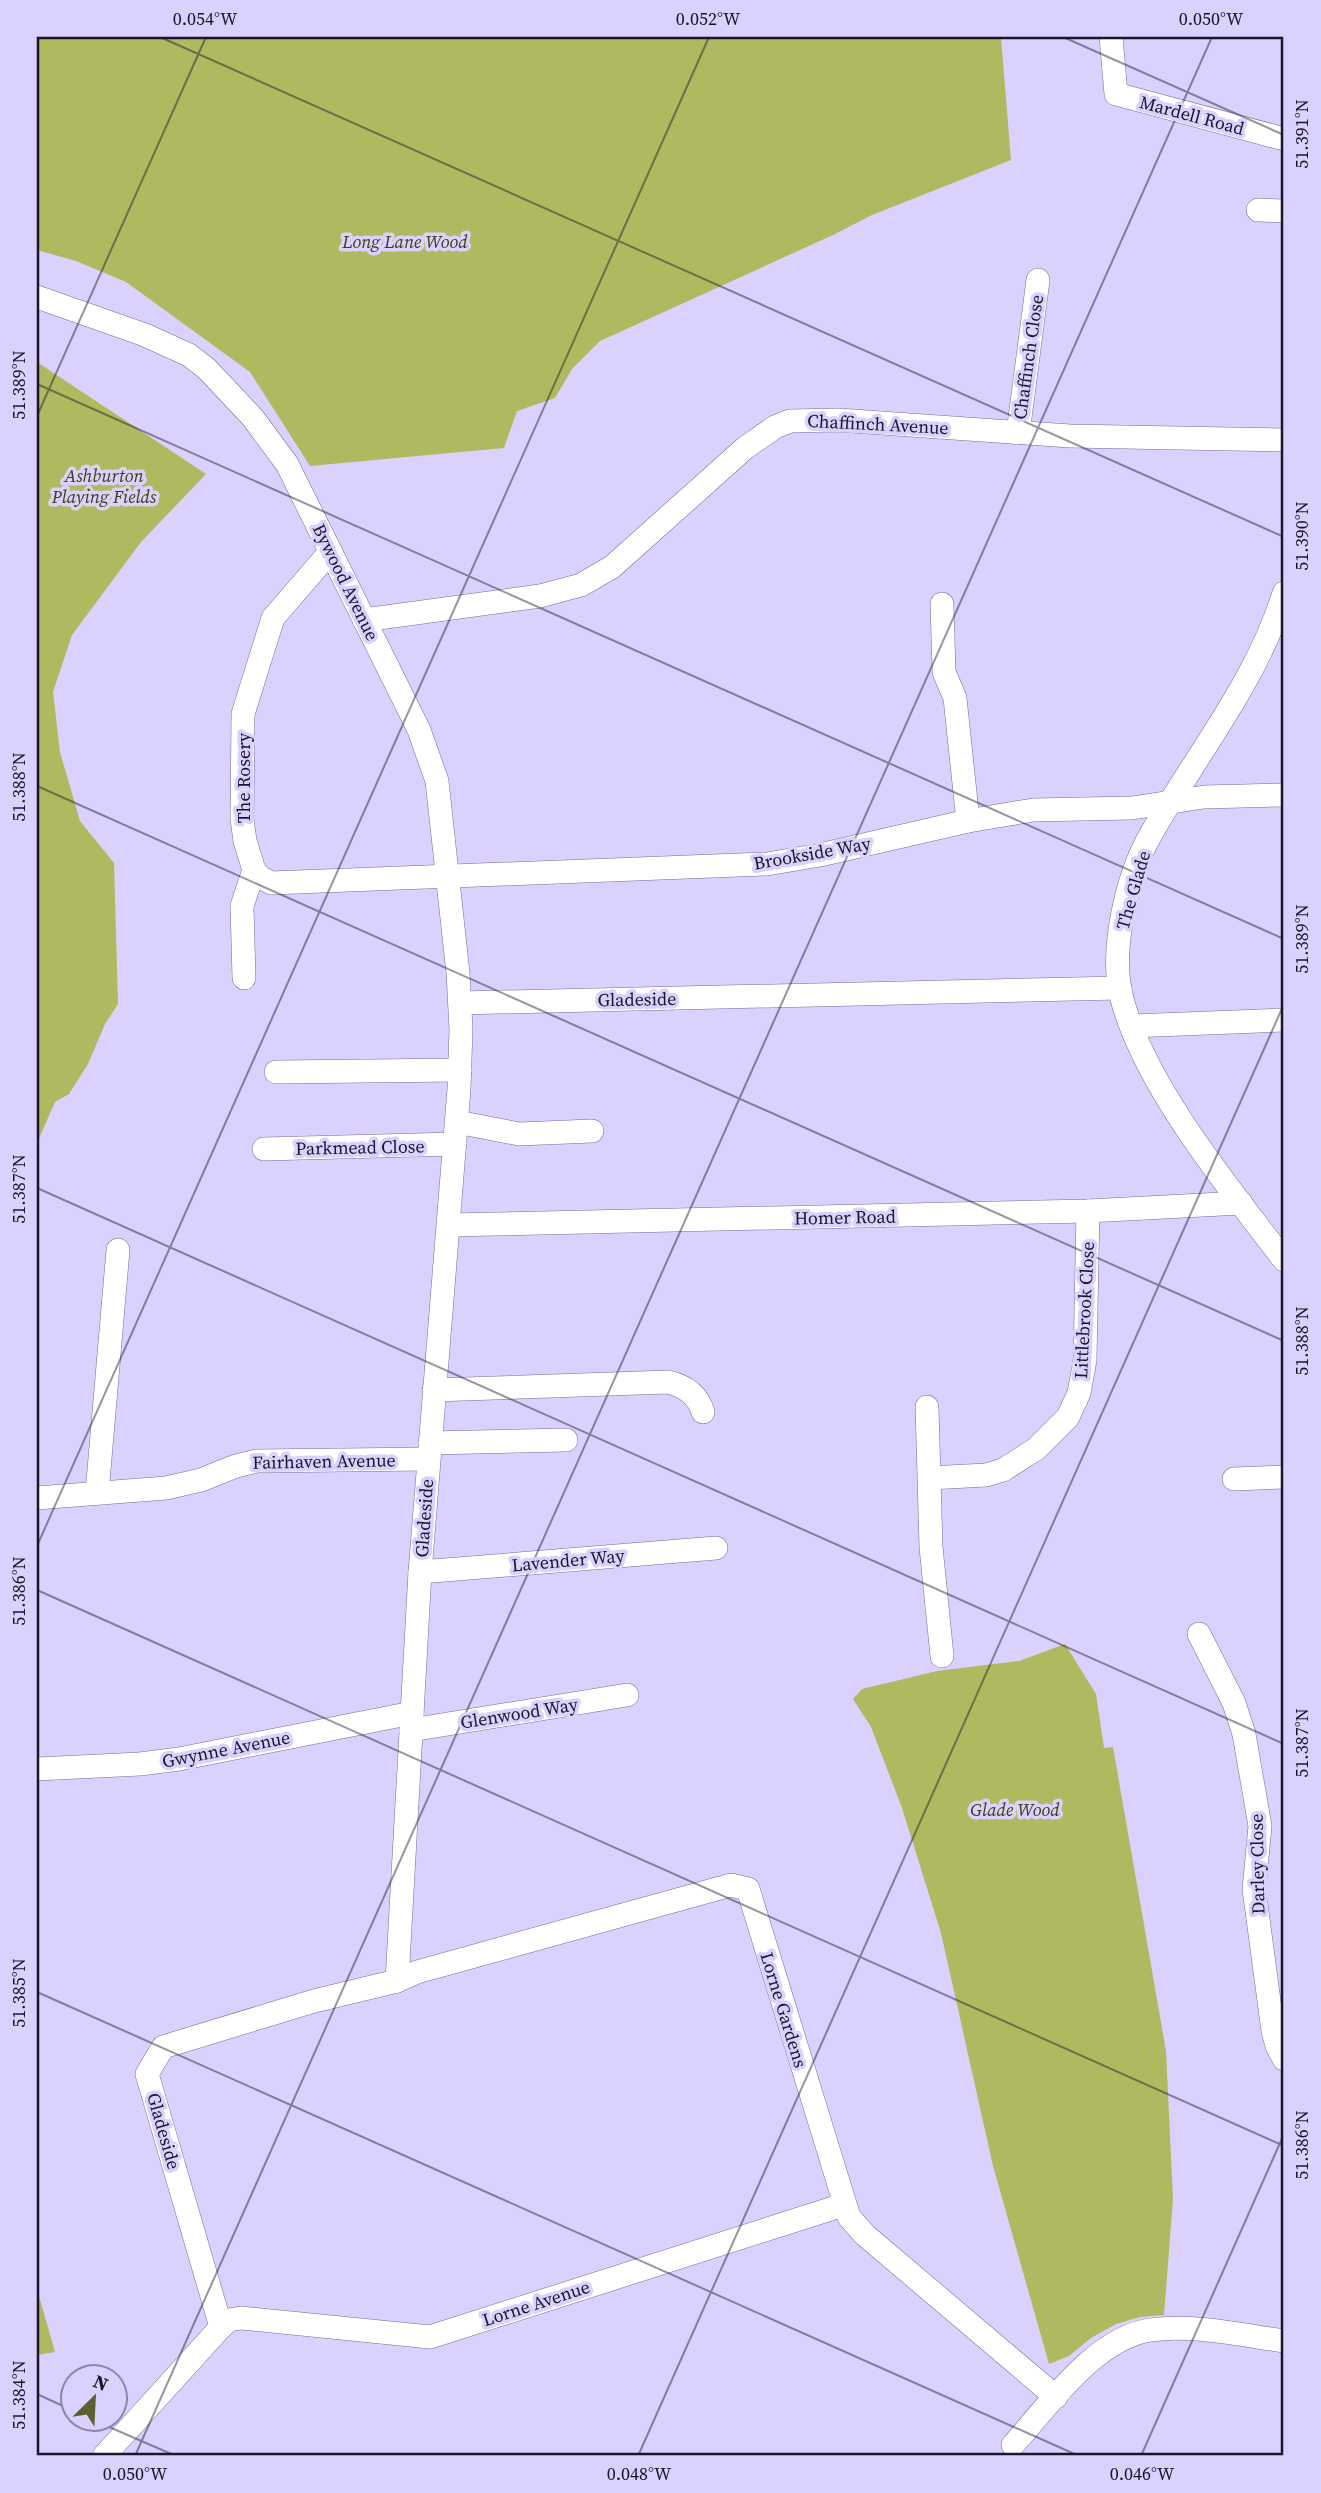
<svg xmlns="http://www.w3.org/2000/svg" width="1321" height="2493" font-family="'Source Serif 4',serif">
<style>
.green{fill:#b0b960}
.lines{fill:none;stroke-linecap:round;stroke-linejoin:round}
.minor-casing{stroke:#766a9d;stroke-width:24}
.minor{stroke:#fff;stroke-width:23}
.ticks{fill:none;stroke:#1a1529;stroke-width:2;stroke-opacity:0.45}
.labels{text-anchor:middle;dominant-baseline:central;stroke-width:7;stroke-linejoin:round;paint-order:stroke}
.street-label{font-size:18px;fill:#1a1529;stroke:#dad1ff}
.park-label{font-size:18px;font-style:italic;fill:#3b400f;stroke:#dad1ff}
.neatline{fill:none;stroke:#1a1529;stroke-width:2.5}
.ticks-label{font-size:18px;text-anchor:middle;fill:#1a1529}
</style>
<rect width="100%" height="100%" fill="#dad1ff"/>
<!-- green -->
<g class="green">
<polygon points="37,37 1001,37 1011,160 872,215 833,235 600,341 572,369 555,398 517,411 504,448 310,466 250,372 126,282 76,261 37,250"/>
<polygon points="37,362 206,474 141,542 72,635 53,692 60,752 80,821 114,863 118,1004 105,1024 88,1064 69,1094 55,1102 37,1143"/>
<polygon points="1065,1644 1096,1694 1104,1748 1113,1747 1166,2051 1173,2199 1164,2315 1140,2317 1116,2324 1091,2338 1069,2356 1049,2364 993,2166 941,1933 902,1808 871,1727 853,1699 862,1689 937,1671 1019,1661"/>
<polygon points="37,2289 55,2352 37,2355"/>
</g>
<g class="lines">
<defs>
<g id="minor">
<polyline points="1111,37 1116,94 1284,139"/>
<polyline points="1258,210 1284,211"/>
<polyline points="37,297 145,335 189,355 207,369 253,418 287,464 419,730 437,781 458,973 461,1029 459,1089 420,1572 397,1981 314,2001 163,2047 147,2074 221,2327 104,2456"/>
<polyline points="1018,433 1038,280"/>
<polyline points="330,552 273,618 243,714 242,819 245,841 254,870 260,877 271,883 767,864 820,855 968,821 1033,810 1132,808 1204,797 1284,795"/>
<path d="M1284,593C1257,681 1196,755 1151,834C1127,876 1109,951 1122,999C1145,1086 1229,1188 1284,1260"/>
<polyline points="942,604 944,672 955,698 968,821"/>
<polyline points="364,620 540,596 581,585 612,567 745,448 775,427 790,421 838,420 1070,436 1284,440"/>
<polyline points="244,978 242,906 254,870"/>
<polyline points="460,1003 1120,988"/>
<polyline points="1132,1026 1284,1020"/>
<polyline points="276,1072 460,1070"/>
<polyline points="457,1122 519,1134 592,1131"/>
<polyline points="264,1149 455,1144"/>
<polyline points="449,1225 1088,1211 1241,1203"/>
<path d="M434,1390L668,1382C685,1386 698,1395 703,1412"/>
<polyline points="927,1407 931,1547 942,1656"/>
<polyline points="430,1443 566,1440"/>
<polyline points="930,1478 986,1475 1003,1470 1036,1449 1068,1417 1079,1393 1085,1360 1088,1211"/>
<polyline points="1234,1479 1284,1477"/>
<polyline points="97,1493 118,1250"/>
<polyline points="37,1498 166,1488 201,1480 236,1466 257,1461 428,1459"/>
<polyline points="420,1572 716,1548"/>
<polyline points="1199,1634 1234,1703 1244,1734 1260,1826 1254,1889 1273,2031 1277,2046 1284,2059"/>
<polyline points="411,1730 627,1695"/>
<polyline points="37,1769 140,1764 179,1759 412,1713"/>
<polyline points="397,1981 417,1972 731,1885 748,1889 849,2217 865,2235 1056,2397"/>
<polyline points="221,2327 229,2320 241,2318 430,2337 843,2205"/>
<path d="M1013,2445C1048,2406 1095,2338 1150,2330C1194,2324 1241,2335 1284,2341"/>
</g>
</defs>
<!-- minor casing -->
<use href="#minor" class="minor-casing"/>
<!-- minor -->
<use href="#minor" class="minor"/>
</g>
<!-- ticks -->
<path class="ticks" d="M160,37L1284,537M1063,37L1284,135M37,384L1284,939M37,416L206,37M37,786L1284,1341M37,1188L1284,1744M37,1546L709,37M37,1590L1284,2146M37,1992L1079,2456M37,2394L74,2411M93,2420L176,2456M135,2456L1212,37M638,2456L1284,1004M1141,2456L1284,2134"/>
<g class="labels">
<!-- street labels -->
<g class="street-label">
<text transform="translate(1192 115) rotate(15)">Mardell Road</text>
<text transform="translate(1028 357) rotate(-82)">Chaffinch Close</text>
<text transform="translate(878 424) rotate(3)">Chaffinch Avenue</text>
<text transform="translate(346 582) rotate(64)">Bywood Avenue</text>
<text transform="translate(243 778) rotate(-90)">The Rosery</text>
<text transform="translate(812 853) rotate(-10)">Brookside Way</text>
<text transform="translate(1133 890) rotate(-74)">The Glade</text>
<text transform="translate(637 999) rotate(-1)">Gladeside</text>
<text transform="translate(360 1147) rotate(-1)">Parkmead Close</text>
<text transform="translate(845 1217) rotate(-1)">Homer Road</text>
<text transform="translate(1084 1310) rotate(-87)">Littlebrook Close</text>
<text transform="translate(324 1461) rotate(-1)">Fairhaven Avenue</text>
<text transform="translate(424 1518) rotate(-86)">Gladeside</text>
<text transform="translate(568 1560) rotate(-5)">Lavender Way</text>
<text transform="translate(519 1713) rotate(-9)">Glenwood Way</text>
<text transform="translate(226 1749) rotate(-11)">Gwynne Avenue</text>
<text transform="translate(1257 1864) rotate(-91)">Darley Close</text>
<text transform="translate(784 2010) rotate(73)">Lorne Gardens</text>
<text transform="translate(164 2131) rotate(74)">Gladeside</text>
<text transform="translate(536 2303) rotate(-18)">Lorne Avenue</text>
</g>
<!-- park labels -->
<g class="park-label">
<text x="405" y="241">Long Lane Wood</text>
<text x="104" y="475">Ashburton<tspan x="104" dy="21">Playing Fields</tspan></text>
<text x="1015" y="1809">Glade Wood</text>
</g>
</g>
<!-- border -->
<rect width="1321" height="2493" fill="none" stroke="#dad1ff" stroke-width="77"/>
<!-- north arrow -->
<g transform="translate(94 2398) rotate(24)"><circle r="33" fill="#dad1ff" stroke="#8d86a9" stroke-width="2"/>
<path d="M0-5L12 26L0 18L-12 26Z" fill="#5b602e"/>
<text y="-10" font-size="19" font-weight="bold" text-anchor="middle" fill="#1a1529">N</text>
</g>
<rect x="38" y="38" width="1244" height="2416" class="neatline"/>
<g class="ticks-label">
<text x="205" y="25">0.054°W</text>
<text x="708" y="25">0.052°W</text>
<text x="1211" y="25">0.050°W</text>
<text transform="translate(1302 134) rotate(-90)" y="6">51.391°N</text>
<text transform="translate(19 385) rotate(-90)" y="6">51.389°N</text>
<text transform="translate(1302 536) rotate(-90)" y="6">51.390°N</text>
<text transform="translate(19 787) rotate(-90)" y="6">51.388°N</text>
<text transform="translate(1302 939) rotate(-90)" y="6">51.389°N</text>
<text transform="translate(19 1189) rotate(-90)" y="6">51.387°N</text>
<text transform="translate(1302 1341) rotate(-90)" y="6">51.388°N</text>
<text transform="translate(19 1591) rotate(-90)" y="6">51.386°N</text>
<text transform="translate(1302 1743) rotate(-90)" y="6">51.387°N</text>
<text transform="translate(19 1993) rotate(-90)" y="6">51.385°N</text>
<text transform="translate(1302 2145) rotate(-90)" y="6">51.386°N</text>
<text transform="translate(19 2395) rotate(-90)" y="6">51.384°N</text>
<text x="135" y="2480">0.050°W</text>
<text x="639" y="2480">0.048°W</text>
<text x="1142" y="2480">0.046°W</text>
</g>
</svg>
